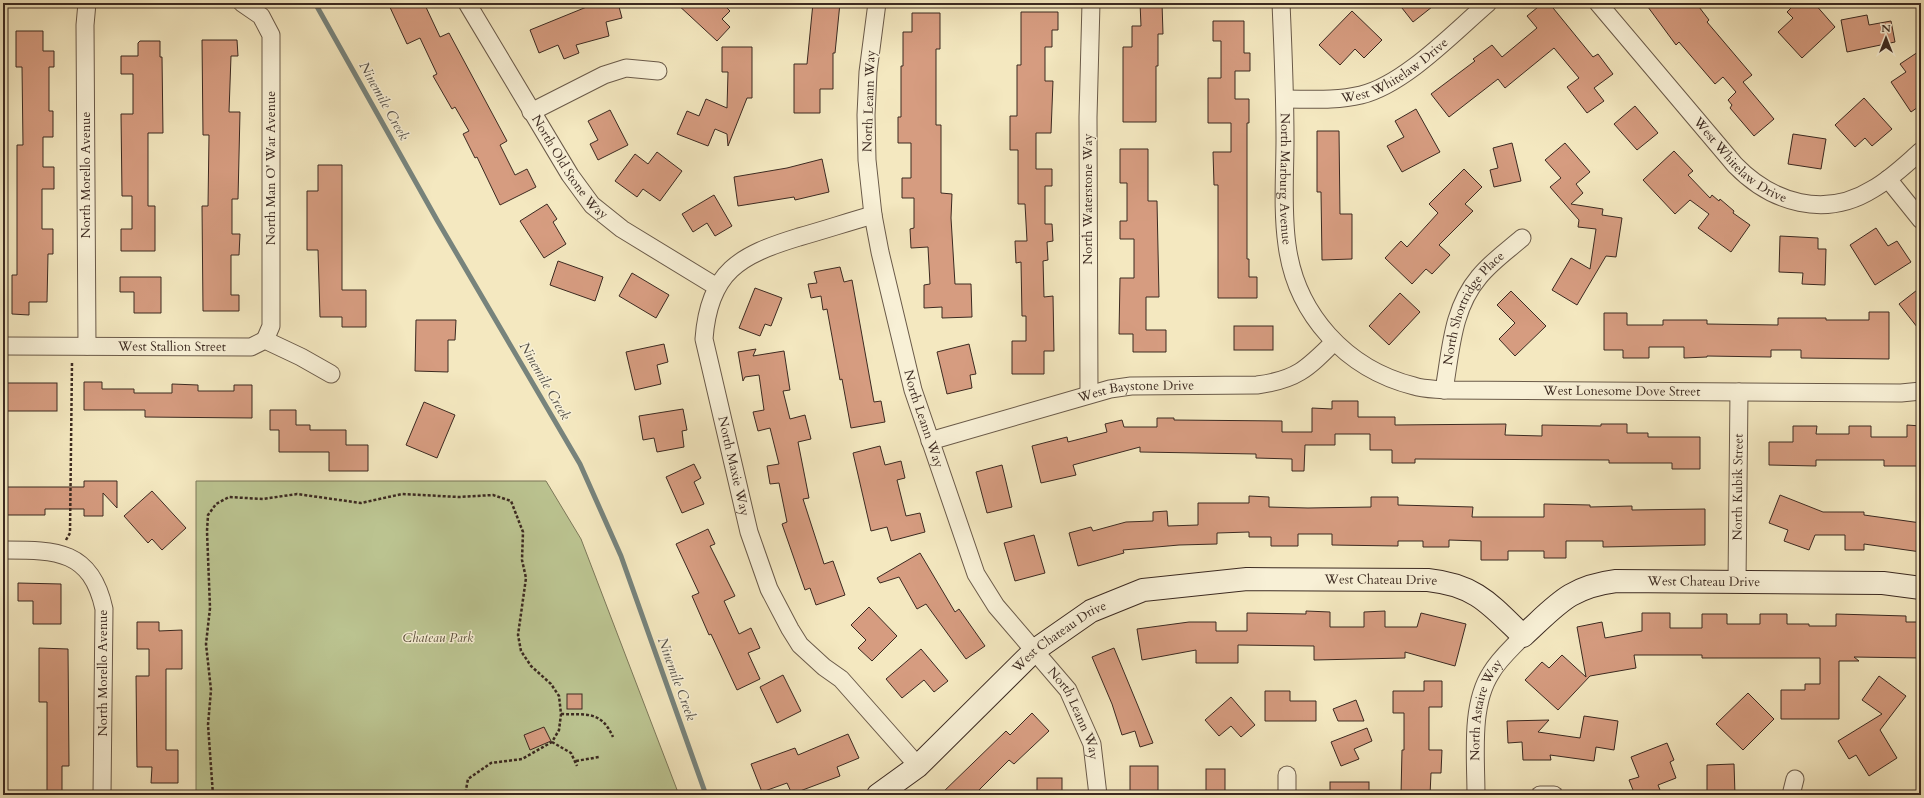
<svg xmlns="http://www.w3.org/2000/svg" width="1924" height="798" font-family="Cardo,serif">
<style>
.green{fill:#bcc592;stroke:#7c785a}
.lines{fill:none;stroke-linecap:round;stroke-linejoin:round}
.stream{stroke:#77837c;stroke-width:5}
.building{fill:#d69c80;stroke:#3c2a21}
.street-casing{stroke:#6a5a49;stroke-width:19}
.secondary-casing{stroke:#3c2a21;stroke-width:24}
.path{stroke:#3c2a21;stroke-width:2.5;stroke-dasharray:3 2;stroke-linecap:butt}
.street{stroke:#f8f0d6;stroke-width:17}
.secondary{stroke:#f8f0d6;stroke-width:22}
.labels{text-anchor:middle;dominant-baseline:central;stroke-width:3;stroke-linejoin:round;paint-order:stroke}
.street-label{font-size:13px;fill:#3c2a21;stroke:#f8f0d6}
.park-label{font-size:13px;font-style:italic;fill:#5c513d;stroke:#f8f0d6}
.water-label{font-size:14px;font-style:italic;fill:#544f47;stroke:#f8f0d6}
</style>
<rect width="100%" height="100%" fill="#f4e8c0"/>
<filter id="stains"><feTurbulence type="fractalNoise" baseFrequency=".005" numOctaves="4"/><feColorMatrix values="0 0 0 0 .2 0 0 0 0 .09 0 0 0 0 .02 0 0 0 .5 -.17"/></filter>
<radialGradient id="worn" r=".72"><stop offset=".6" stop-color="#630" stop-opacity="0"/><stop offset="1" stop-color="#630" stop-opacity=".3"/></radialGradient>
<!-- green -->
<polygon class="green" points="196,481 546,481 581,539 679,795 196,795"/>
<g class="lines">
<!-- stream -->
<polyline class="stream" points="315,3 437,220 580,464 621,556 706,795"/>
</g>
<!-- building -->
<g class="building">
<polygon points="388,3 424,3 440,37 449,33 507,141 500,145 515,175 527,169 536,187 500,205 477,157 475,158 463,134 469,131 455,107 452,109 433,76 437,74 420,38 407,44"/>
<polygon points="588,3 618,3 622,18 606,22 609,36 576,45 579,53 564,59 558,45 539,53 530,30 589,6"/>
<polygon points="676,3 722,3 730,11 722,19 730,27 717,41"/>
<polygon points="813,3 840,3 835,53 833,53 833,89 820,89 820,113 794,113 794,64 807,64"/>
<polygon points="1140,3 1162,3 1163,34 1158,34 1158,66 1156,66 1156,122 1123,122 1123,47 1132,47 1132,26 1141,26"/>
<polygon points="1398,3 1437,3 1413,22"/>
<polygon points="1543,3 1549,3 1593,57 1598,54 1613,74 1594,88 1604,101 1587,113 1567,87 1579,78 1554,48 1505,88 1498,79 1449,117 1431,94 1475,61 1473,59 1492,45 1502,57 1537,28 1527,16"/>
<polygon points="1645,3 1696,3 1709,20 1707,22 1752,75 1743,82 1774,119 1754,136 1730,108 1732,105 1728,100 1736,92 1723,77 1715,84 1679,42 1676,45"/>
<polygon points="1796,3 1814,3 1835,27 1802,58 1778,32 1793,18 1787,12"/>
<polygon points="1352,11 1382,40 1364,58 1355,49 1340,65 1319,45"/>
<polygon points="1021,12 1058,12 1058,30 1052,30 1052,47 1045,47 1045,81 1053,81 1051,133 1036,133 1036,169 1052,169 1052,186 1045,186 1045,224 1052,224 1053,241 1047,242 1048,260 1043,261 1044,297 1053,296 1054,351 1044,351 1044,374 1012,374 1012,341 1026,341 1026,316 1022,316 1021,262 1016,263 1015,241 1027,241 1025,204 1018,204 1018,150 1010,150 1010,116 1017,116 1017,65 1021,65"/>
<polygon points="912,13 940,13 940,49 936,49 936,125 941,125 941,193 952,194 951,218 955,284 971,284 972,317 942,318 942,307 924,308 924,285 930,284 928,247 911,248 910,229 914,228 914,198 902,198 902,178 911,178 911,143 898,143 898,117 901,117 901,66 903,66 903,32 912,32"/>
<polygon points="1867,15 1869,25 1891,21 1895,42 1847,52 1841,20"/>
<polygon points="1213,21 1244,21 1244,53 1250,53 1250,71 1235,71 1235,99 1249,99 1249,123 1247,123 1247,259 1249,259 1249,277 1257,277 1257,298 1218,298 1218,185 1214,185 1213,152 1231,152 1231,123 1208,123 1208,78 1221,78 1221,41 1213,41"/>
<polygon points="16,31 43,31 43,51 54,51 54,67 49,67 49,111 53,111 53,137 43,137 43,167 54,167 54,189 42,189 42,229 53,229 53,254 48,254 47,302 29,302 29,315 12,314 12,275 17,275 17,145 23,145 22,67 16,67"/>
<polygon points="202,40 237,40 238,56 231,56 229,112 240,112 238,199 232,199 232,234 240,234 239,255 231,255 231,295 239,295 239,311 203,311 202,206 208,206 209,135 203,135"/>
<polygon points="140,41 160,41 160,57 162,57 163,133 148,133 148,206 155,206 155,251 121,251 121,229 132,229 132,196 122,196 121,114 133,114 133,74 121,74 121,56 138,56 138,43"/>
<polygon points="722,47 752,47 752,98 747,98 728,146 727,134 715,129 708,146 677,134 687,111 699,116 706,99 727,108 728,72 722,72"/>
<polygon points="1921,50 1921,105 1911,112 1891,82 1906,72 1900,64"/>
<polygon points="1864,98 1892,129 1872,146 1865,138 1855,147 1835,125"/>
<polygon points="1635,106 1658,133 1637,150 1614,124"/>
<polygon points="1416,109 1440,152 1402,172 1387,146 1404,137 1395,121"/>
<polygon points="610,110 628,145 598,160 590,144 598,140 588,121"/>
<polygon points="1317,131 1339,131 1340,214 1352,214 1352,259 1322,260 1321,192 1317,192"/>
<polygon points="1793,134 1826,139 1821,169 1788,164"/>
<polygon points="1512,143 1521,181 1494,187 1490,170 1498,168 1493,148"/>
<polygon points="1565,143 1590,172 1576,184 1583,193 1571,204 1603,209 1602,215 1622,218 1616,257 1606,256 1577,305 1552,290 1571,258 1590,269 1596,229 1578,227 1579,220 1550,187 1561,178 1545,160"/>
<polygon points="1120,149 1148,149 1148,201 1157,201 1159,297 1146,297 1146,330 1166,330 1166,352 1133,352 1133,334 1119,334 1120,278 1134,278 1134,239 1120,239 1120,221 1127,221 1127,183 1120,183"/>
<polygon points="1674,151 1693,171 1688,175 1710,198 1712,195 1719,201 1720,199 1734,211 1733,213 1750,225 1731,252 1698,228 1709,214 1690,200 1675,214 1643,180"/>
<polygon points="657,152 682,171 660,201 643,189 637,197 615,181 635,154 648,164"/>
<polygon points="822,159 829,192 795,200 794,197 738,206 734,177 787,168"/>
<polygon points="318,165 342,165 342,290 366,290 366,327 342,327 342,317 320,317 318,250 307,250 307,191 318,191"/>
<polygon points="1464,169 1482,187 1465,204 1473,211 1439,245 1450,255 1432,274 1426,269 1412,284 1385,258 1401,241 1407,247 1438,213 1429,204"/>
<polygon points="714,195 732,226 715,236 707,223 693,232 682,214"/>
<polygon points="547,204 557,219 553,222 566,244 544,258 520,221"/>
<polygon points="1876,228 1888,246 1897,241 1911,262 1875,285 1850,245"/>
<polygon points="1780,236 1818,238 1818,249 1826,249 1825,285 1802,284 1803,273 1779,272"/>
<polygon points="558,261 603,277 595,301 550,285"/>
<polygon points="840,267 844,282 852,280 874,402 881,401 885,422 851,428 842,379 840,380 827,309 823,310 821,296 811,298 808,284 817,283 814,272"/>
<polygon points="632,273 669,295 656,318 619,296"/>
<polygon points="120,277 161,277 161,313 134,313 134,292 120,292"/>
<polygon points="1921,287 1921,332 1899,304"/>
<polygon points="755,288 782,298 771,326 765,324 760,336 739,328"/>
<polygon points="1511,291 1546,326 1515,356 1499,339 1515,323 1497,305"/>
<polygon points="1400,293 1420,312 1389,345 1369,326"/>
<polygon points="1869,312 1889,312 1889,359 1801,358 1801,350 1771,350 1771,357 1707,356 1707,357 1684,358 1684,347 1649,347 1649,358 1623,358 1623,350 1604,350 1604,313 1627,313 1627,325 1663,325 1663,320 1707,320 1707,324 1778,325 1778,318 1826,318 1826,320 1869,320"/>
<polygon points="416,320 456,320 455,340 448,340 448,372 415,371"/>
<rect x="1234" y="326" width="39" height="24"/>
<polygon points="664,344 668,362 657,365 661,384 635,390 626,352"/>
<polygon points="969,344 976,374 970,375 972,388 947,394 937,352"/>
<polygon points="756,349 753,356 784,351 790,390 783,391 790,419 805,415 811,439 798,442 809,498 803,499 824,564 833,561 845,595 816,605 810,588 805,590 782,524 787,522 779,483 770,484 767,466 779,464 770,428 758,431 753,412 764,410 759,375 745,377 743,381 738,352"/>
<polygon points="84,382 102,382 102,389 134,389 134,393 172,393 172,384 198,385 198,391 234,391 234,385 252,385 252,418 145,417 145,410 84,410"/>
<rect x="7" y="383" width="50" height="28"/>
<polygon points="1332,401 1358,401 1358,417 1395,417 1395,425 1506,424 1505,435 1542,436 1542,425 1601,426 1601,424 1627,424 1627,433 1648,433 1648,437 1700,437 1700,469 1672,469 1672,463 1609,463 1609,460 1415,459 1415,463 1392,463 1392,450 1370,450 1370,434 1335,434 1335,445 1305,445 1304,471 1292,471 1292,459 1256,458 1256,454 1140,452 1140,447 1073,465 1076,475 1041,483 1032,446 1067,437 1068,442 1107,432 1105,424 1122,420 1124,427 1157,427 1157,418 1174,418 1174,420 1282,421 1282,432 1312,432 1312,408 1332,409"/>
<polygon points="424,402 455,415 437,458 406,445"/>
<polygon points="683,409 687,430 682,431 684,447 657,452 654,438 643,440 639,416"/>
<polygon points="270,410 296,410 296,425 310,425 310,430 346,430 346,445 368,445 368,471 329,471 329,452 279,452 279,430 270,430"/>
<polygon points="1907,425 1921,426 1921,466 1884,466 1884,460 1816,460 1816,466 1769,465 1769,442 1793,442 1793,426 1817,426 1816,434 1849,434 1849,426 1871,426 1871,437 1907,437"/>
<polygon points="880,446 885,465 901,461 905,478 897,480 906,516 920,513 925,532 891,541 887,527 871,531 853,453"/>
<polygon points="694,464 701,478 694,482 704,504 682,513 666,477"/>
<polygon points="1002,465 1012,507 987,513 976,472"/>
<polygon points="84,481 117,481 117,508 103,493 103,516 84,516 84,509 45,509 45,515 6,515 6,487 84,487"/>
<polygon points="152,491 186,528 162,550 152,539 148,543 124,516"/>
<polygon points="1780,495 1823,512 1864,512 1864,515 1921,523 1921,552 1864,544 1864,550 1845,550 1845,535 1815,535 1809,550 1784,541 1788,530 1769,523"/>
<polygon points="1249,496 1269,497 1269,507 1308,508 1371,507 1371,497 1398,497 1398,505 1473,507 1472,517 1544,517 1544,504 1590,505 1590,507 1632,506 1632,510 1705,509 1705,545 1603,547 1603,541 1566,541 1566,558 1544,558 1544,551 1508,551 1508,560 1481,560 1481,541 1449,540 1449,547 1423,547 1423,541 1398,541 1398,546 1332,545 1332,534 1298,534 1298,546 1271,546 1271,537 1249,537 1249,532 1217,533 1217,544 1179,545 1123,550 1124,553 1078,566 1069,533 1091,527 1093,531 1126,522 1153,521 1153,512 1167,511 1168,526 1198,525 1198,503 1249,503"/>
<polygon points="708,529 715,544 710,546 735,596 724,601 739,634 751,628 760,648 748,653 760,679 737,690 711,634 709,635 692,596 699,593 676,544"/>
<polygon points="1034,535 1045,573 1015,581 1004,543"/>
<polygon points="920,553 955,612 959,609 985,646 966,659 926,604 917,609 899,577 880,583 877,578"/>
<polygon points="18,583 61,584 61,624 33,624 33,601 18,601"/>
<polygon points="869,607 897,636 872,661 858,648 866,640 851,625"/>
<polygon points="1306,611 1330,612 1330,627 1364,627 1364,612 1385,611 1385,627 1417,627 1421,613 1466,624 1455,666 1405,652 1405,658 1314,660 1314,646 1238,645 1238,663 1196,663 1196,650 1142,660 1137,629 1189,622 1216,622 1216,631 1247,631 1247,613 1306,614"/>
<polygon points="1642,613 1670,613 1670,628 1702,628 1702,614 1727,614 1727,624 1760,624 1760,614 1787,614 1787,624 1809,624 1809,626 1836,626 1836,614 1906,616 1906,622 1921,622 1921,658 1854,657 1859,661 1839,661 1839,719 1781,719 1781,690 1805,690 1805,684 1820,684 1820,658 1702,658 1702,655 1634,655 1636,668 1590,676 1558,710 1525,680 1542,662 1549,668 1562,655 1586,677 1577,627 1602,622 1605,638 1642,631"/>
<polygon points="137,622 159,622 159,631 182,630 182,669 166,669 166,750 178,750 178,783 151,783 152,767 137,767 136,676 149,676 149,649 137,649"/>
<polygon points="39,648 68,649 69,766 62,766 62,795 47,795 47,702 39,702"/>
<polygon points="1114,648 1138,706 1153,743 1140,747 1135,731 1122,735 1112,704 1092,657"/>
<polygon points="921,649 948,681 934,692 924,680 902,698 886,679"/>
<polygon points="783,675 801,711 777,723 760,687"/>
<polygon points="1879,676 1906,696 1880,730 1897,758 1869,776 1856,755 1849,759 1838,741 1882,714 1862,700"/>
<polygon points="1424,681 1442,681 1442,707 1429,707 1429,750 1442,750 1441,773 1431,773 1430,795 1401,795 1402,750 1404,750 1404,713 1393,713 1393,691 1424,691"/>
<polygon points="1265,691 1290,691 1290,701 1316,701 1316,721 1265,721"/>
<polygon points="1748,693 1774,719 1743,750 1716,724"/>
<rect x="567" y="694" width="15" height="15"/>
<polygon points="1231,697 1255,725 1241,737 1231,726 1219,736 1205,720"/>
<polygon points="1356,700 1364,721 1338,721 1333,709"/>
<polygon points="1032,713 1049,731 1014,764 1009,760 974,795 940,795 1006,731 1010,735"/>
<polygon points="1584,716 1618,721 1614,750 1596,747 1594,761 1550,755 1551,760 1523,760 1522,742 1508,743 1507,721 1549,720 1538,732 1580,738"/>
<polygon points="544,727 551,741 530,750 524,735"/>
<polygon points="1367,728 1372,741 1354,749 1359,759 1341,766 1331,742"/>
<polygon points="848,734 859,758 837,767 840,776 792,794 787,783 762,792 751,764 795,748 798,755"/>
<polygon points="1667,743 1674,760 1670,762 1676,778 1658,785 1662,795 1635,795 1629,780 1639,777 1631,757"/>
<polygon points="1734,764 1735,795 1707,795 1707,765"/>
<rect x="1130" y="766" width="28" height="29"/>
<rect x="1206" y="769" width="19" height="26"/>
<rect x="1037" y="778" width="25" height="17"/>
<rect x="1330" y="782" width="39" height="13"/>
</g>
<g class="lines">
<defs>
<g id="street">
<polyline points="242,3 261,16 271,35 271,326 265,340"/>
<path id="s1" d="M467,3L570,175L592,205L622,229L717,287"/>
<path id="s2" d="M877,3L868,72L866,115L867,160L873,215L880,252L913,390L976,574L996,606L1068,690L1092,744L1098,795"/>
<path id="s3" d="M1281,3C1283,48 1285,94 1285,139C1285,174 1282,210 1287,245C1296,314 1346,369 1414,386C1423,389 1434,389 1444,390L1901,393L1921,391"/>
<path id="s4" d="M1598,3L1735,165C1772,203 1825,219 1873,189C1891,179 1906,164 1921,151"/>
<path id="s5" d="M1285,99C1310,99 1336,101 1361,95C1405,84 1453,33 1488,3"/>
<polyline points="531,112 604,75 626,68 658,71"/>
<polyline points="1888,179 1921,220"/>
<path id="s6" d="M873,215C848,222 824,230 799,237C740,255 709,271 704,339L749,532L769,589L790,629L800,645L824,667L841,679L918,766"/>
<path id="s7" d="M3,346L251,347L265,340L301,357L331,374"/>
<polyline points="87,346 85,25 87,3"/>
<path id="s8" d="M1444,390C1451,350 1452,309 1479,277C1491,262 1508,250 1522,238"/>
<polyline points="1089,394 1088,117 1091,3"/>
<path id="s9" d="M930,441L1110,389L1131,386L1257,385C1296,380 1307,369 1334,342"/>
<path d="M3,550C55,550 91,549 104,609L102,795"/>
<path id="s10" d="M1737,582L1739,392"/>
<polyline points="1287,775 1287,795"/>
<path id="s11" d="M1476,795C1476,757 1470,705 1491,673C1499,659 1512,648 1523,636"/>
<polyline points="1540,795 1554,795"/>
<polyline points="1791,795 1795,779"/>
</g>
<g id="secondary">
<path id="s12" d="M878,795L918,766L1035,650L1091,611L1143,590L1247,579L1428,580C1476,585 1491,605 1523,636C1557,605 1569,587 1616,581L1883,583L1921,588"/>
</g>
</defs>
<!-- street casing -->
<use href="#street" class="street-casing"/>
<!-- secondary casing -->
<use href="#secondary" class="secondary-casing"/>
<!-- path -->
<g class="path">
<polyline points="66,540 70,533 72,362"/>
<path d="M561,714C586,715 601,710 613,737"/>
<polyline points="552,742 571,753 577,766"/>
<polyline points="576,761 599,757"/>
<polyline points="213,795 208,725 211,690 206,644 210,608 207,531 208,515 216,504 229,497 263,499 297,494 361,503 402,494 459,497 493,495 511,501 523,532 522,560 526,578 518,635 521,651 531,666 551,684 559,696 561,714 559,730 552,742 522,759 491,763 468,779 465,795"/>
</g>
<!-- street -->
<use href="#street" class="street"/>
<!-- secondary -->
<use href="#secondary" class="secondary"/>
</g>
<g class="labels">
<!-- street labels -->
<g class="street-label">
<text stroke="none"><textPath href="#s5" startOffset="117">West Whitelaw Drive</textPath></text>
<text transform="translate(869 101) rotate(-88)">North Leann Way</text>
<text stroke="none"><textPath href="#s4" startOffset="213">West Whitelaw Drive</textPath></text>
<text stroke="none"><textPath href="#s1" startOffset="194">North Old Stone Way</textPath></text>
<text transform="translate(271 168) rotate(-90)">North Man O' War Avenue</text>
<text transform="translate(86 175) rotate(-90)">North Morello Avenue</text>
<text stroke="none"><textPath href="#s3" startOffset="176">North Marburg Avenue</textPath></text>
<text transform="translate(1088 199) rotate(-90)">North Waterstone Way</text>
<text stroke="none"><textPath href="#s8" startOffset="89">North Shortridge Place</textPath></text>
<text stroke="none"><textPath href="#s7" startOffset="169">West Stallion Street</textPath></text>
<text stroke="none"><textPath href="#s3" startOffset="652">West Lonesome Dove Street</textPath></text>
<text stroke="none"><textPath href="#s9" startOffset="213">West Baystone Drive</textPath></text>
<text stroke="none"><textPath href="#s2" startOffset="423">North Leann Way</textPath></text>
<text stroke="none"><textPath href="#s6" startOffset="360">North Maxie Way</textPath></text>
<text stroke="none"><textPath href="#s10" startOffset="95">North Kubik Street</textPath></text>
<text stroke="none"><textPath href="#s12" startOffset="577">West Chateau Drive</textPath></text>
<text stroke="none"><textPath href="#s12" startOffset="936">West Chateau Drive</textPath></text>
<text stroke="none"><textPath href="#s12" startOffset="242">West Chateau Drive</textPath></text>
<text transform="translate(103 673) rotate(-90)">North Morello Avenue</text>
<text stroke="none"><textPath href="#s11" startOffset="87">North Astaire Way</textPath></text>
<text stroke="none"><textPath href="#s2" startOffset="759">North Leann Way</textPath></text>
</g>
<!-- park labels -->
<g class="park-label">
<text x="438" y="638">Chateau Park</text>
</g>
<!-- water labels -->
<g class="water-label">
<text transform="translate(384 101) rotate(61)">Ninemile Creek</text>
<text transform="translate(545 381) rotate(60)">Ninemile Creek</text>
<text transform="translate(677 679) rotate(70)">Ninemile Creek</text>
</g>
</g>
<!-- margin -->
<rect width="1924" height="798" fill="none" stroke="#f4e8c0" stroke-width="16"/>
<rect x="4" y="4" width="1916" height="790" fill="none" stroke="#3c2a21" stroke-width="2"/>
<rect x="8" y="8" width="1908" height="782" fill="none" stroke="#3c2a21"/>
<!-- north arrow -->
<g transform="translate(1886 38)" stroke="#f8f0d6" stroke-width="3" paint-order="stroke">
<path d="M0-3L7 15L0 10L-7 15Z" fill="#3c2a21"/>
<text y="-6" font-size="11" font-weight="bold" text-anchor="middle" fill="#3c2a21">N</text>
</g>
<rect width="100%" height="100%" filter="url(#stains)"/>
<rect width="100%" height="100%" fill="url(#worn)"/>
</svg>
